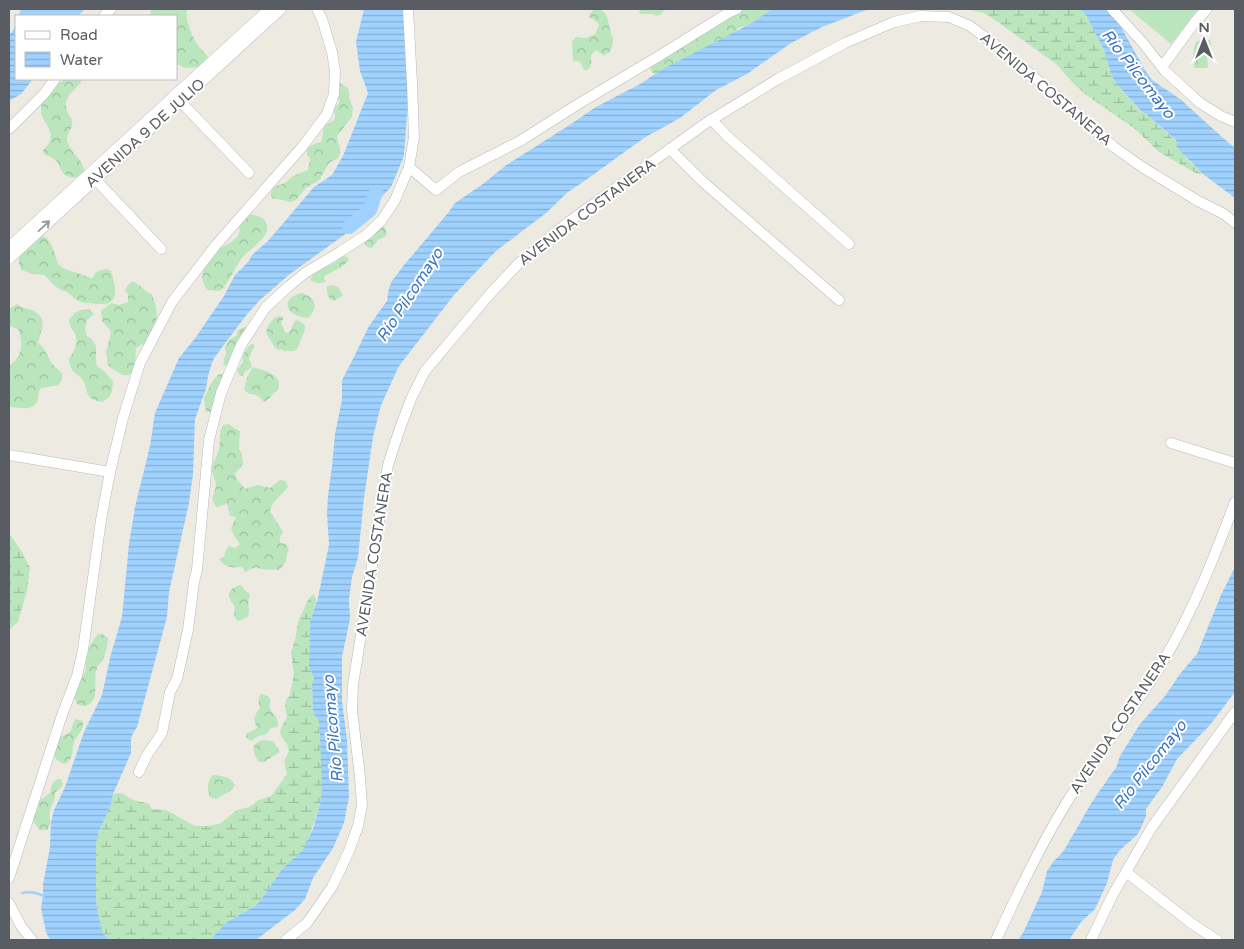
<svg xmlns="http://www.w3.org/2000/svg" width="1244" height="949" font-family="'Varela Round',sans-serif">
<style>
.grass{fill:#bbe6bd}
.forest{fill:url(#forest-crowns)}
.wetland{fill:url(#wetland-marsh)}
.water{fill:url(#water-rules)}
.lines{fill:none;stroke-linecap:round;stroke-linejoin:round}
.stream{stroke:#9fd2ff;stroke-width:2.5}
.river{stroke:#9fd2ff;stroke-width:14}
.minor-casing{stroke:#b6b9be;stroke-width:11}
.minor{stroke:#fff;stroke-width:10}
.oneway{stroke:#9b9ea1}
.labels{text-anchor:middle;dominant-baseline:central;stroke-width:4;stroke-linejoin:round;paint-order:stroke}
.street-label{font-size:15px;fill:#595d63;stroke:#fff}
.water-label{font-size:16px;font-style:italic;fill:#3a76bf;stroke:#fff}
</style>
<defs>
<pattern id="forest-crowns" width="20" height="18" patternUnits="userSpaceOnUse" patternTransform="scale(1.25)"><rect width="20" height="18" fill="#bbe6bd"/><path d="M2 6a3 3 0 1 1 6 0M12 15a3 3 0 1 1 6 0" fill="none" stroke="#9bbe9d"/></pattern>
<pattern id="wetland-marsh" width="20" height="14" patternUnits="userSpaceOnUse" patternTransform="scale(1.25)"><rect width="20" height="14" fill="#bbe6bd"/><path d="M1 5h8M5 5V1M11 12h8M15 12V8" fill="none" stroke="#9bbe9d"/></pattern>
<pattern id="water-rules" width="6" height="5" patternUnits="userSpaceOnUse" patternTransform="scale(1.25)"><rect width="6" height="5" fill="#9fd2ff"/><path d="M0 2.5h6" fill="none" stroke="#85aed2"/></pattern>
</defs>
<rect width="100%" height="100%" fill="#edebe1"/>
<!-- grass -->
<polygon class="grass" points="1129,9 1198,9 1171,44"/>
<!-- forest -->
<g class="forest">
<path d="M150,9H187C185,19 191,35 197,44C200,49 205,52 208,57L207,62L202,67L185,68L176,64V16H149L151,12Z"/>
<path d="M597,9C609,10 608,24 611,33C612,38 613,36 613,41C613,45 611,49 609,53H607L604,56L596,50L591,55C591,61 593,66 587,70H584L580,62L576,61L573,62L572,42L576,37L586,38L595,34L599,25L596,21L589,17C590,12 593,10 597,9Z"/>
<polygon points="640,9 666,9 666,10 663,11 662,14 656,16 653,14 640,14 639,12 641,10"/>
<polygon points="738,9 780,9 747,26 738,28 734,34 656,75 651,71 650,66 707,30 712,29 717,22 732,17"/>
<path d="M1202,39L1209,40L1211,42L1210,55L1207,56L1208,66L1207,68H1195C1192,61 1193,49 1196,42Z"/>
<path d="M63,79H80L81,83C71,93 62,99 68,113C69,115 72,119 72,120C74,128 67,132 67,139C67,146 77,157 81,162C83,165 84,170 86,173C76,179 68,180 61,170C60,168 59,165 58,163C55,159 49,156 44,154L43,150C45,147 49,145 50,141C54,129 41,121 41,110C40,99 51,90 57,82H62Z"/>
<path d="M338,83H340L348,88L350,100L353,108L352,117L337,136L338,142L340,148V153L338,158L329,163L321,177V179L306,188L296,200L290,202L278,199H273C270,196 271,191 273,187L285,183L293,176L308,170L310,159L307,155V148L314,144L321,142C326,129 318,127 335,120V114L333,111L335,106L338,105L340,101L336,97Z"/>
<path d="M247,214C255,215 264,215 267,225C270,238 249,249 242,258C234,269 229,283 220,291L208,290C195,278 207,258 219,249C225,245 234,242 238,235C241,231 238,228 240,224C241,221 245,217 247,214Z"/>
<path d="M383,226C386,229 388,232 386,236L378,240L373,247C368,249 365,246 364,241Z"/>
<path d="M35,235C38,235 41,235 44,237C53,241 55,256 58,264L63,268L91,278H93C95,270 101,270 107,269L111,271C116,288 121,306 97,304C92,303 85,304 81,302C75,300 71,294 65,291C63,290 60,290 58,288C52,285 49,279 44,275L33,274L21,270L19,264V253Z"/>
<path d="M344,256L347,257L349,260C343,268 333,271 325,276L324,279L326,281C321,285 313,283 310,279C316,268 324,269 334,263C337,261 341,258 344,256Z"/>
<path d="M132,281C141,284 145,293 152,294C153,299 155,302 156,307C159,321 153,331 146,343L143,344L136,348C135,357 137,369 129,375H123L112,369L108,365L106,352L111,333L110,330L102,321L101,311L111,303L119,305L128,302V294L125,291L128,285Z"/>
<path d="M332,285L338,287L343,295L341,297L333,301C328,299 326,291 327,286Z"/>
<path d="M301,293C316,297 319,307 308,318C287,317 278,299 301,293Z"/>
<path d="M17,304C22,309 26,308 32,310C49,317 41,330 38,343L43,347L52,364L62,373V379L59,385L41,388C38,392 39,394 38,399C35,413 18,407 9,407V366C22,357 24,344 18,329L9,326V309Z"/>
<path d="M89,309L94,314L87,320L85,330L87,336L92,339L96,346V362L97,366L105,372L113,381C112,393 113,396 102,402C99,401 94,401 91,398C86,394 87,389 85,384C80,371 71,379 69,358C75,352 79,340 74,332C71,327 70,328 69,320C76,311 77,310 89,309Z"/>
<path d="M280,316L283,317V320L281,322L285,332L288,333C293,329 292,323 296,320C310,324 305,330 301,339C297,347 300,352 288,351C282,351 287,353 281,349L278,350C274,347 273,345 271,341C266,334 264,330 270,323C273,319 275,317 280,316Z"/>
<polygon points="244,327 248,327 232,365 226,366 223,364 226,353 225,347 230,339 236,336 238,330"/>
<path d="M251,344L254,345V348L251,353L249,359L252,365L251,368L246,371L242,376L239,375L237,370L243,362L242,356C246,352 247,347 251,344Z"/>
<path d="M253,367C262,370 284,375 278,388C277,392 276,391 273,394C270,398 268,400 264,402C259,396 256,394 249,394L244,390C245,382 248,374 253,367Z"/>
<polygon points="221,374 225,374 213,410 210,412 206,412 204,399 205,396 212,382 218,375"/>
<path d="M229,424L234,428L240,431L239,449L242,454L243,464L235,474L237,479L245,489L258,485L270,488L280,480L286,481L288,487C281,496 273,500 270,511L283,532L280,537V543L286,544L289,549C284,560 289,561 279,570C271,569 263,571 256,567L245,572L242,567C232,568 225,568 219,559L224,557L225,552L229,546L235,548L240,544L233,534L231,528L236,517L230,516L227,504L216,507C209,497 215,495 216,485C216,480 212,475 212,470C212,462 218,455 219,448C221,439 218,433 223,425Z"/>
<path d="M240,585L243,587L244,590L249,593L250,596C246,605 251,607 248,617L239,621L236,620L234,615L235,606C233,604 231,602 230,599C226,592 234,586 240,585Z"/>
<path d="M98,634H102L108,638C108,646 105,655 102,661C100,663 98,665 97,668C92,679 101,698 88,705C84,707 81,706 77,704L73,695L74,691L86,670V661L89,649L94,639Z"/>
<path d="M261,694C263,694 268,696 269,697C272,701 268,705 270,709C274,716 276,713 278,724L277,727L271,728C264,739 265,733 257,737C255,738 253,740 251,741L246,737V734L257,728C253,717 253,718 260,708C259,703 257,698 261,694Z"/>
<path d="M76,719L83,721C84,730 79,733 75,740C70,750 77,753 66,764C56,763 50,753 55,743C58,737 66,735 71,731L73,723Z"/>
<path d="M261,740L273,741L280,752L264,762H259C254,756 253,752 254,745Z"/>
<path d="M213,775C223,776 230,776 235,785L232,790L216,799L210,797C207,788 207,782 213,775Z"/>
<path d="M57,779H61L63,785L55,793C55,801 53,802 50,810C48,818 54,823 47,830H40L34,823L33,814L39,801L50,793L52,784Z"/>
</g>
<!-- wetland -->
<g class="wetland">
<path d="M965,9H1080L1086,15L1105,52L1110,71L1115,82L1141,112L1146,114L1176,141C1178,153 1194,165 1203,174H1198L1192,171L1159,152L1135,129L1085,94L1074,84L1056,64L995,20L984,13Z"/>
<polygon points="9,533 22,552 30,568 27,591 18,622 9,630"/>
<path d="M314,594L317,602L310,622L309,666L314,678L312,684L313,711L319,722L323,788L320,804L307,844L303,850L283,868L260,901L255,906L227,922L210,940H111L103,934L97,910L96,898V843L99,831L109,807L113,794C126,791 122,795 132,799C137,802 144,802 149,804L152,809L166,810L195,826H208L221,823L237,810L249,807L259,800L271,796L287,774L284,762L289,751L287,744L280,734L281,728L287,717L285,706L286,700L290,695L291,688L294,676L291,652L295,640L298,622L309,598Z"/>
</g>
<!-- water -->
<g class="water">
<polygon points="21,9 85,9 78,16 18,16"/>
<polygon points="364,9 404,9 408,102 404,155 402,161 391,187 351,230 290,274 261,299 248,313 214,358 212,363 208,376 206,389 195,419 193,474 189,503 169,592 167,617 137,727 133,733 131,739 131,753 113,794 110,807 99,831 96,843 96,898 97,909 103,934 111,940 50,940 46,932 41,908 43,896 43,884 50,847 51,822 54,810 65,787 84,732 102,695 111,654 122,617 129,544 135,507 150,446 155,413 179,358 196,337 224,296 235,275 249,261 252,255 268,241 314,187 332,175 343,156 368,93 360,71 356,42"/>
<polygon points="772,9 869,9 822,27 791,43 747,74 716,90 680,118 644,138 583,182 568,192 546,213 496,251 454,295 399,366 381,405 373,437 364,498 358,558 352,577 349,599 350,619 342,657 342,701 347,740 349,797 344,823 333,848 313,878 305,899 295,910 256,940 210,940 227,922 255,906 260,901 283,868 303,850 313,829 320,804 322,790 320,736 319,722 313,711 312,684 314,678 309,666 310,622 317,602 329,545 327,514 328,496 332,466 335,434 342,400 342,380 351,363 369,326 387,301 389,288 392,281 404,265 448,213 455,203 483,184 505,166 568,126 596,107 640,84 663,69 752,23"/>
<polygon points="1080,9 1108,9 1122,29 1145,70 1152,80 1180,99 1222,137 1235,148 1235,198 1203,174 1180,151 1177,146 1176,140 1146,114 1141,111 1115,82 1110,71 1105,52 1086,15"/>
<polygon points="16,21 16,79 33,79 21,94 9,101 9,35 14,29"/>
<polygon points="1235,567 1235,692 1210,725 1177,759 1162,787 1146,809 1146,816 1140,830 1137,835 1120,850 1113,860 1107,883 1095,909 1081,922 1069,940 1018,940 1023,933 1042,892 1047,871 1054,861 1063,852 1092,802 1112,773 1116,768 1120,756 1140,724 1165,696 1180,674 1197,654 1221,595"/>
</g>
<g class="lines">
<!-- stream -->
<path class="stream" d="M22,893C31,891 36,893 44,896"/>
<!-- river -->
<polyline class="river" points="349,227 370,210 376,192"/>
<defs>
<g id="minor">
<polyline points="1112,9 1143,43 1165,71 1200,103 1221,116 1235,122"/>
<polyline points="104,16 111,9"/>
<polyline points="1162,67 1195,22 1207,9"/>
<polyline points="180,101 249,173"/>
<polyline points="712,120 727,136 849,244"/>
<polyline points="9,129 44,94 55,79"/>
<polyline points="670,149 702,181 839,300"/>
<polyline points="409,167 436,190 459,172 520,141 580,103 659,56 728,13 737,9"/>
<polyline points="95,179 161,249"/>
<polyline points="9,247 269,9"/>
<polyline points="9,259 281,9"/>
<polyline points="1171,443 1235,463"/>
<polyline points="9,455 110,472"/>
<polyline points="139,772 147,755 162,733 170,692 177,679 188,630 194,582 197,570 209,440 221,393 241,345 266,307 288,287 305,273 340,252 366,235 382,220 395,200 409,167 414,137 412,83 408,9"/>
<polyline points="1126,872 1191,923 1217,940"/>
<polyline points="9,878 62,715 77,676 83,650 101,520 110,472 123,418 140,363 172,302 216,245 302,147 327,114 334,94 335,71 332,52 322,19 317,9"/>
<polyline points="9,903 21,926 32,940"/>
<polyline points="286,940 307,923 332,887 349,851 358,826 362,805 360,777 352,710 353,685 388,465 399,431 411,399 425,371 489,295 519,263 567,223 706,123 778,79 845,43 894,22 921,16 949,17 970,26 997,46 1072,109 1114,147 1142,167 1198,201 1224,214 1235,223"/>
<path d="M996,940C1018,893 1040,846 1067,802C1098,753 1136,708 1165,658C1194,609 1215,555 1235,502"/>
<polyline points="1091,940 1112,896 1152,827 1235,712"/>
</g>
</defs>
<!-- minor casing -->
<use href="#minor" class="minor-casing"/>
<!-- minor -->
<use href="#minor" class="minor"/>
</g>
<!-- one-way arrows -->
<defs><path id="oneway-shaft" d="M-6 0H5M1.5-3L5.5 0L1.5 3" fill="none" stroke-width="1.6" stroke-linecap="round" stroke-linejoin="round" transform="scale(1.25)"/></defs>
<use class="oneway" href="#oneway-shaft" transform="translate(44 226) rotate(-43)"/>
<g class="labels">
<!-- street labels -->
<g class="street-label">
<text transform="translate(1046 89) rotate(40)">AVENIDA COSTANERA</text>
<text transform="translate(145 133) rotate(-42)">AVENIDA 9 DE JULIO</text>
<text transform="translate(587 212) rotate(-37)">AVENIDA COSTANERA</text>
<text transform="translate(374 554) rotate(-81)">AVENIDA COSTANERA</text>
<text transform="translate(1120 723) rotate(-56)">AVENIDA COSTANERA</text>
</g>
<!-- water labels -->
<g class="water-label">
<text transform="translate(1138 74) rotate(52)">Río Pilcomayo</text>
<text transform="translate(410 295) rotate(-57)">Río Pilcomayo</text>
<text transform="translate(333 729) rotate(-95)">Río Pilcomayo</text>
<text transform="translate(1150 765) rotate(-52)">Río Pilcomayo</text>
</g>
</g>
<!-- border -->
<rect width="1244" height="949" fill="none" stroke="#595d63" stroke-width="20"/>
<!-- legend -->
<rect x="15" y="15" width="162" height="65" fill="#ffffff" stroke="#bdbec1"/>
<rect x="25" y="31" width="25" height="8" fill="#ffffff" stroke="#bdbec1"/>
<text x="60" y="40" font-size="15" fill="#595d63">Road</text>
<rect x="25" y="52" width="25" height="15" fill="url(#water-rules)" stroke="#bdbec1"/>
<text x="60" y="65" font-size="15" fill="#595d63">Water</text>
<!-- north arrow -->
<g transform="translate(1204 40)" stroke="#ffffff" stroke-width="4" paint-order="stroke">
<path d="M0-4L9 19L0 12L-9 19Z" fill="#595d63"/>
<text y="-8" font-size="14" font-weight="bold" text-anchor="middle" fill="#595d63">N</text>
</g>
</svg>
